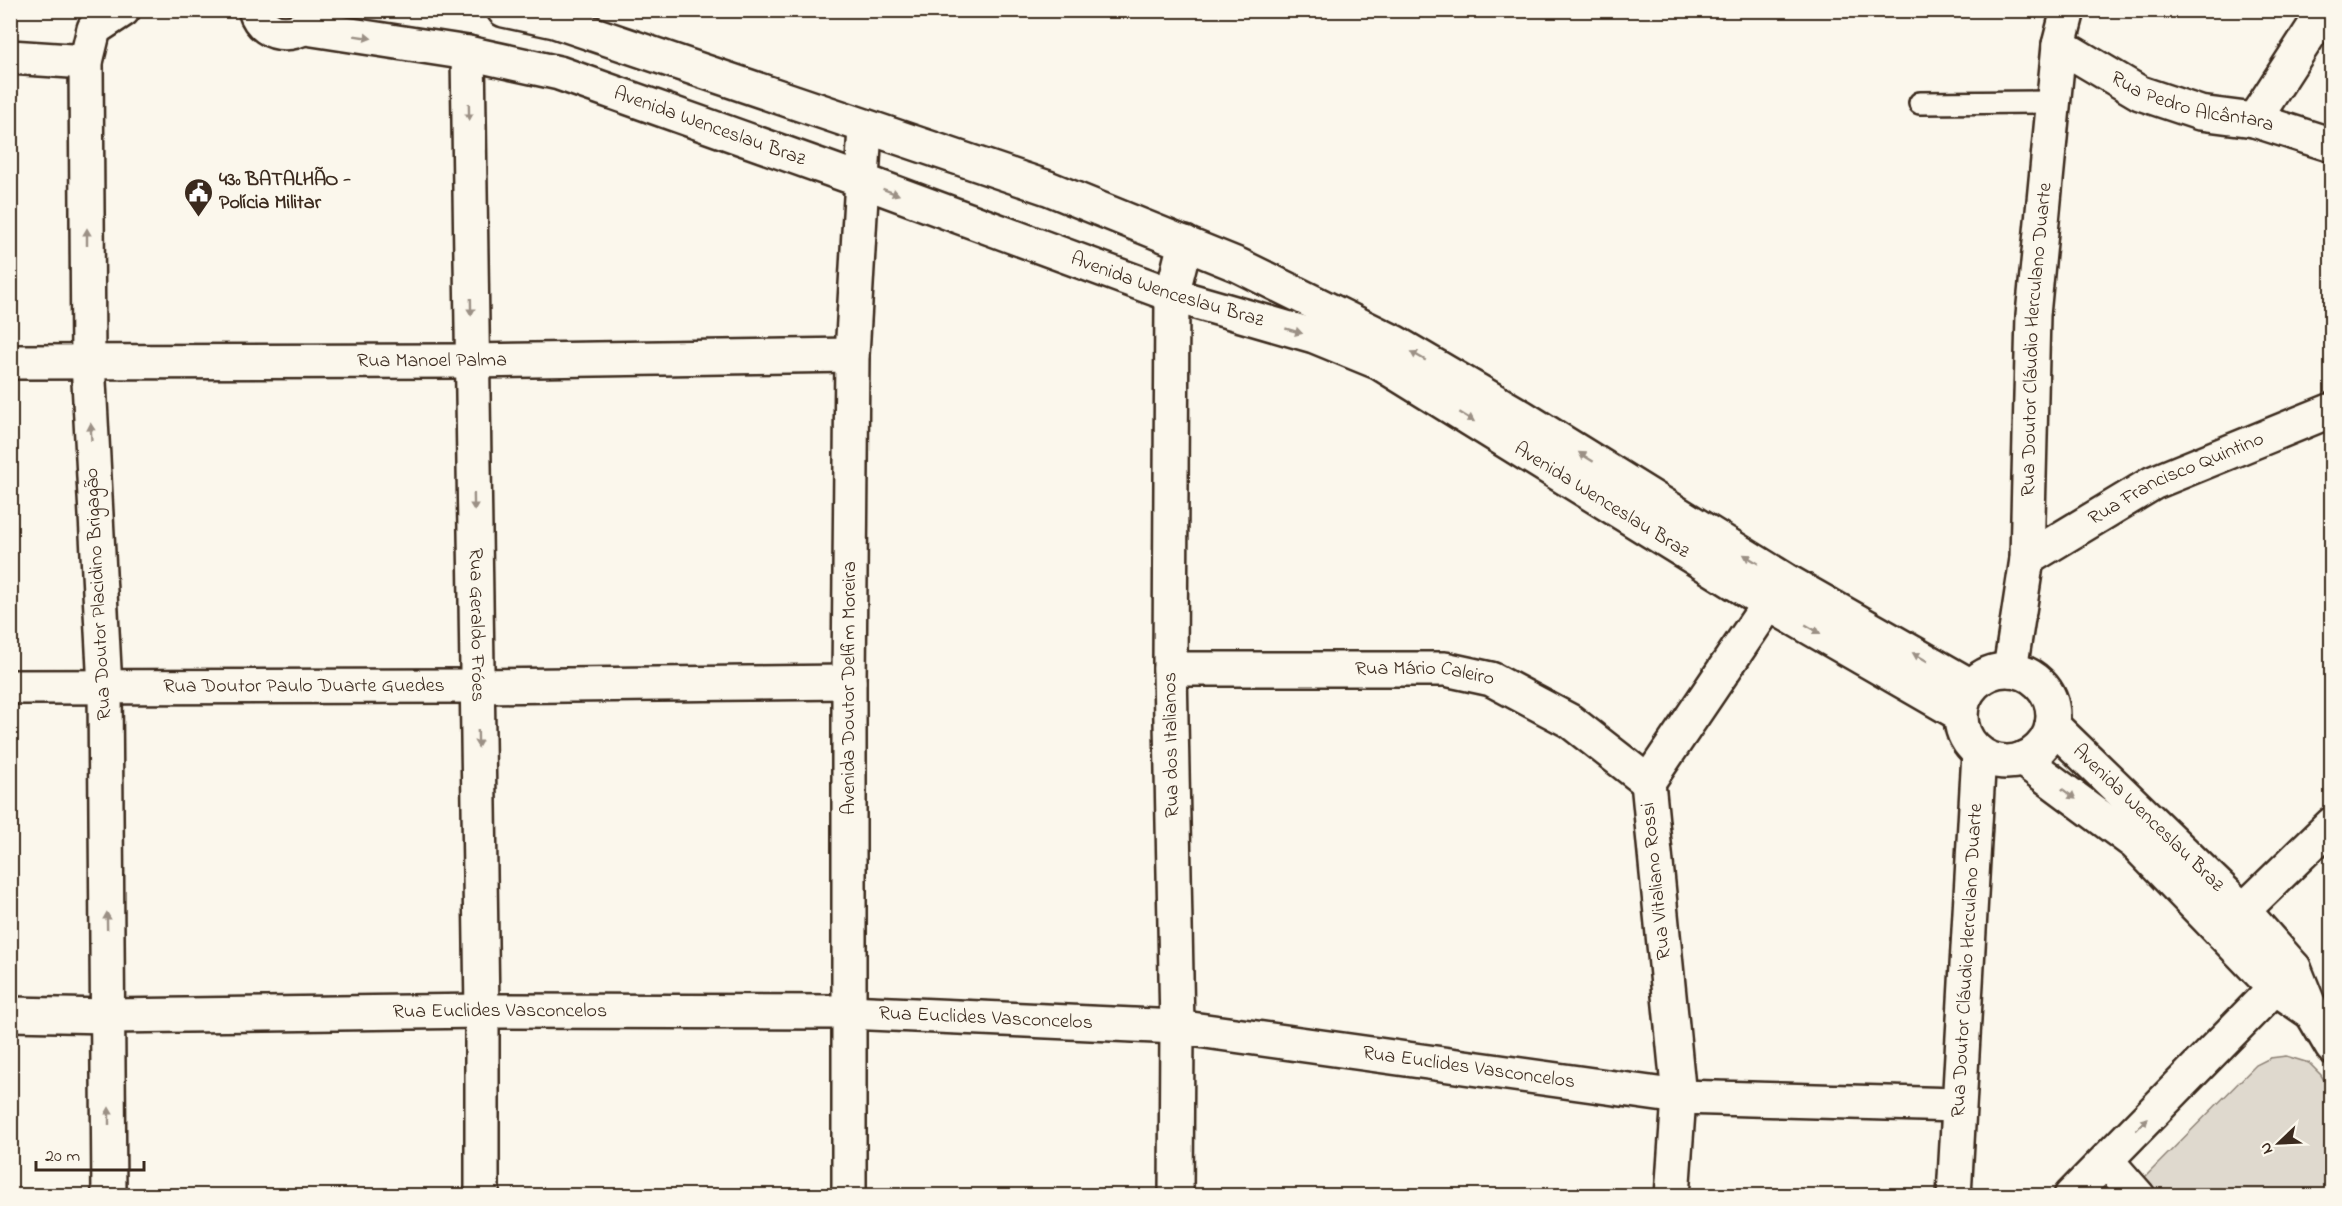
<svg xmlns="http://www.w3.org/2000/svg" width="2342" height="1206" font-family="'Indie Flower',sans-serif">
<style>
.green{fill:#dfd9ce;stroke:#8d8276;stroke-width:1.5}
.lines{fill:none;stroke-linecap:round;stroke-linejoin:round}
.lane-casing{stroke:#3b2a1e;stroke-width:26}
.street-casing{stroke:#3b2a1e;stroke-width:38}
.secondary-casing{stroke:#3b2a1e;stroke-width:38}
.lane{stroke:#fbf7ec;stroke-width:21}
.street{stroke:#fbf7ec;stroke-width:33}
.secondary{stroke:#fbf7ec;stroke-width:33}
.oneway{fill:#9b9085}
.labels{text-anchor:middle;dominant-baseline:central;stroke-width:4.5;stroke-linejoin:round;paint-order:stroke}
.street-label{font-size:20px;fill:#3b2a1e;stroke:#fbf7ec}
.poi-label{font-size:20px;font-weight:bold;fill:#3b2a1e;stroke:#fbf7ec;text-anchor:start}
</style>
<rect width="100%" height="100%" fill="#fbf7ec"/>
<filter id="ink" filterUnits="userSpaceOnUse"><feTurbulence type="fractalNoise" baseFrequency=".0167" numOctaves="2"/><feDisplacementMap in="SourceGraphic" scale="12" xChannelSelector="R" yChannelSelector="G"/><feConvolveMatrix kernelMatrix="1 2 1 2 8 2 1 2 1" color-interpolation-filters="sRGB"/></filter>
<g filter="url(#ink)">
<!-- green -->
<polygon class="green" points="2286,1056 2309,1063 2321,1075 2331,1092 2331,1195 2160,1195 2144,1178 2256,1065 2270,1058"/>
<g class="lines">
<defs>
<polyline id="lane" points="1920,103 2054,102"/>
<g id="street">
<path id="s1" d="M2059,45L2140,93L2200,113L2254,120L2332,145"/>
<path id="s2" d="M468,53L482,1011V1196"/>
<polyline points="10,57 86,62"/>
<polyline points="2254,120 2325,10"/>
<path id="s3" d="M10,362L472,361L852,355"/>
<path id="s4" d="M2027,559L2153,483L2332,410"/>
<path id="s5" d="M1170,669H1445L1491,679L1570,721L1648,782"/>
<path id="s6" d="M2010,670L2027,559L2033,315L2059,45L2068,10"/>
<path id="s7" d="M10,687L477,686L849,682"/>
<polyline points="2224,929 2332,824"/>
<path id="s8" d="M10,1014L109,1016L482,1011L848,1012L1177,1027L1679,1097L1958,1105"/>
<polyline points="2107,1161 2138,1196"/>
<polyline points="109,1196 105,688 88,362 86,62 94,29 123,10"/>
<path id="s9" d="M849,1196V682L852,355L865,127"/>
<polyline points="1176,1196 1177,1027 1170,669 1172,295 1185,243"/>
<polyline points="1672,1196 1679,1097 1648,782 1784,581"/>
<path id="s10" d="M1954,1196L1979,753"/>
<polyline points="2071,1196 2294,968"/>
</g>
<g id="secondary">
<path d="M255,10C264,41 305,39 317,12"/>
<polyline points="504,10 555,21 1048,188 1238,265 1394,342 1522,417 1785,580 1971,686"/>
<path id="s11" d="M306,28L468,53L559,73L860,180L1172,295L1314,336L1380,363L1769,604L1960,714"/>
<circle cx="2007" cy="716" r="46"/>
<path id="s12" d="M2052,725L2243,910L2294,968L2312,1013L2332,1047"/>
<polyline points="2022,759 2135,843 2274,987 2312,1013"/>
</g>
</defs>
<!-- lane casing -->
<use href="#lane" class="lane-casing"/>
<!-- street casing -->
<use href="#street" class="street-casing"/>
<!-- secondary casing -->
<use href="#secondary" class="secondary-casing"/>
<!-- lane -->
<use href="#lane" class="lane"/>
<!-- street -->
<use href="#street" class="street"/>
<!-- secondary -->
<use href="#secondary" class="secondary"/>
</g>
<!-- one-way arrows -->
<defs><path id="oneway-solid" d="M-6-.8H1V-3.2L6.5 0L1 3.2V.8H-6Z" transform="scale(1.5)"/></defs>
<g class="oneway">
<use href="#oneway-solid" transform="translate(363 37) rotate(9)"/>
<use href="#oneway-solid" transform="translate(469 112) rotate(89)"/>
<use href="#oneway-solid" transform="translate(891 192) rotate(20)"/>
<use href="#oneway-solid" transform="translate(87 237) rotate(-90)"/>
<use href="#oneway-solid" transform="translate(471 307) rotate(89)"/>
<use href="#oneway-solid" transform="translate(1294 331) rotate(16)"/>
<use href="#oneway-solid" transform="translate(1418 356) rotate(-150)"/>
<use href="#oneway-solid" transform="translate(1467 417) rotate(32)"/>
<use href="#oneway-solid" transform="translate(91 432) rotate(-93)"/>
<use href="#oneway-solid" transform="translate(1586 457) rotate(-148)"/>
<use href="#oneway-solid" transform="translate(474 502) rotate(89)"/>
<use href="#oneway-solid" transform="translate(1751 559) rotate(-148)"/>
<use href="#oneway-solid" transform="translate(1813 629) rotate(30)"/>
<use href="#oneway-solid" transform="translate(1920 657) rotate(-150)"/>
<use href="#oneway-solid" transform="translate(478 739) rotate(89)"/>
<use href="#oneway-solid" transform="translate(2069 794) rotate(37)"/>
<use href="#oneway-solid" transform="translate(107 921) rotate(-91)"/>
<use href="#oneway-solid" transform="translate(109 1116) rotate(-90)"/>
<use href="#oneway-solid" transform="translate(2142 1124) rotate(-46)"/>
</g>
</g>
<!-- icons -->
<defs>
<symbol id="civic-pin" viewBox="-11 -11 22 30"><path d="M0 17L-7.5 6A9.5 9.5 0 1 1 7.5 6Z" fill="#3b2a1e" stroke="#fbf7ec"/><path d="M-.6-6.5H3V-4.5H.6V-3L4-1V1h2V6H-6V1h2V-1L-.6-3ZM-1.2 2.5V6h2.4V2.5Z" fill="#fff"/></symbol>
</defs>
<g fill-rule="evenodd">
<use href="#civic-pin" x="182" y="176" width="33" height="45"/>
</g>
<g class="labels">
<!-- street labels -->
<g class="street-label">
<text stroke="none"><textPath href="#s1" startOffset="147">Rua Pedro Alcântara</textPath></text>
<text stroke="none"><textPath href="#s11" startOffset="417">Avenida Wenceslau Braz</textPath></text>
<text stroke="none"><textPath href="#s11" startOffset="903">Avenida Wenceslau Braz</textPath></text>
<text stroke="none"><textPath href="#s6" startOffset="332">Rua Doutor Cláudio Herculano Duarte</textPath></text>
<text stroke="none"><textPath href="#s3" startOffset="422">Rua Manoel Palma</textPath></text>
<text stroke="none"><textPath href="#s4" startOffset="170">Rua Francisco Quintino</textPath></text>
<text stroke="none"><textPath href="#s11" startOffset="1389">Avenida Wenceslau Braz</textPath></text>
<text transform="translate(99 594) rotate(-93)">Rua Doutor Placidino Brigagão</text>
<text stroke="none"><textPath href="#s2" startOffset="572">Rua Geraldo Fróes</textPath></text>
<text stroke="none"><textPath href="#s5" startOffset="255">Rua Mário Caleiro</textPath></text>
<text stroke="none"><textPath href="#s7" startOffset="294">Rua Doutor Paulo Duarte Guedes</textPath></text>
<text stroke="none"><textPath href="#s9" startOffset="508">Avenida Doutor Delfim Moreira</textPath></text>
<text transform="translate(1172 745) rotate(-91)">Rua dos Italianos</text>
<text stroke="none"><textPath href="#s12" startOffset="134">Avenida Wenceslau Braz</textPath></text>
<text transform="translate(1657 881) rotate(-96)">Rua Vitaliano Rossi</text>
<text stroke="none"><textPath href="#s10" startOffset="236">Rua Doutor Cláudio Herculano Duarte</textPath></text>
<text stroke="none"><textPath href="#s8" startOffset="490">Rua Euclides Vasconcelos</textPath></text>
<text stroke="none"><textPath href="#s8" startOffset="976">Rua Euclides Vasconcelos</textPath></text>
<text stroke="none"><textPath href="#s8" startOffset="1462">Rua Euclides Vasconcelos</textPath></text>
</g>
<!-- poi labels -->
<g class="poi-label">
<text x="219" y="180">43º BATALHÃO -<tspan x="219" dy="23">Polícia Militar</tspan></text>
</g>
</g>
<!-- margin -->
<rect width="2342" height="1206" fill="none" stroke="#fbf7ec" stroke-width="36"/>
<rect x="18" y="18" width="2306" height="1170" fill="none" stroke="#3b2a1e" stroke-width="2" filter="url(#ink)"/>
<!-- north arrow -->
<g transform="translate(2279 1143) rotate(247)" stroke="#fbf7ec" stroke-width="4.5" paint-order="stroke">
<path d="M0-4.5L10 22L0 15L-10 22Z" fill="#3b2a1e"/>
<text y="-9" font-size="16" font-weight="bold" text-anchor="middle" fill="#3b2a1e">N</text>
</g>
<!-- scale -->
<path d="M36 1161v9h108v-9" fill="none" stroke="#3b2a1e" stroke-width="3"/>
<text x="45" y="1161" font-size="18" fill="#3b2a1e" stroke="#fbf7ec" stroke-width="4.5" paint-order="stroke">20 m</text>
</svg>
